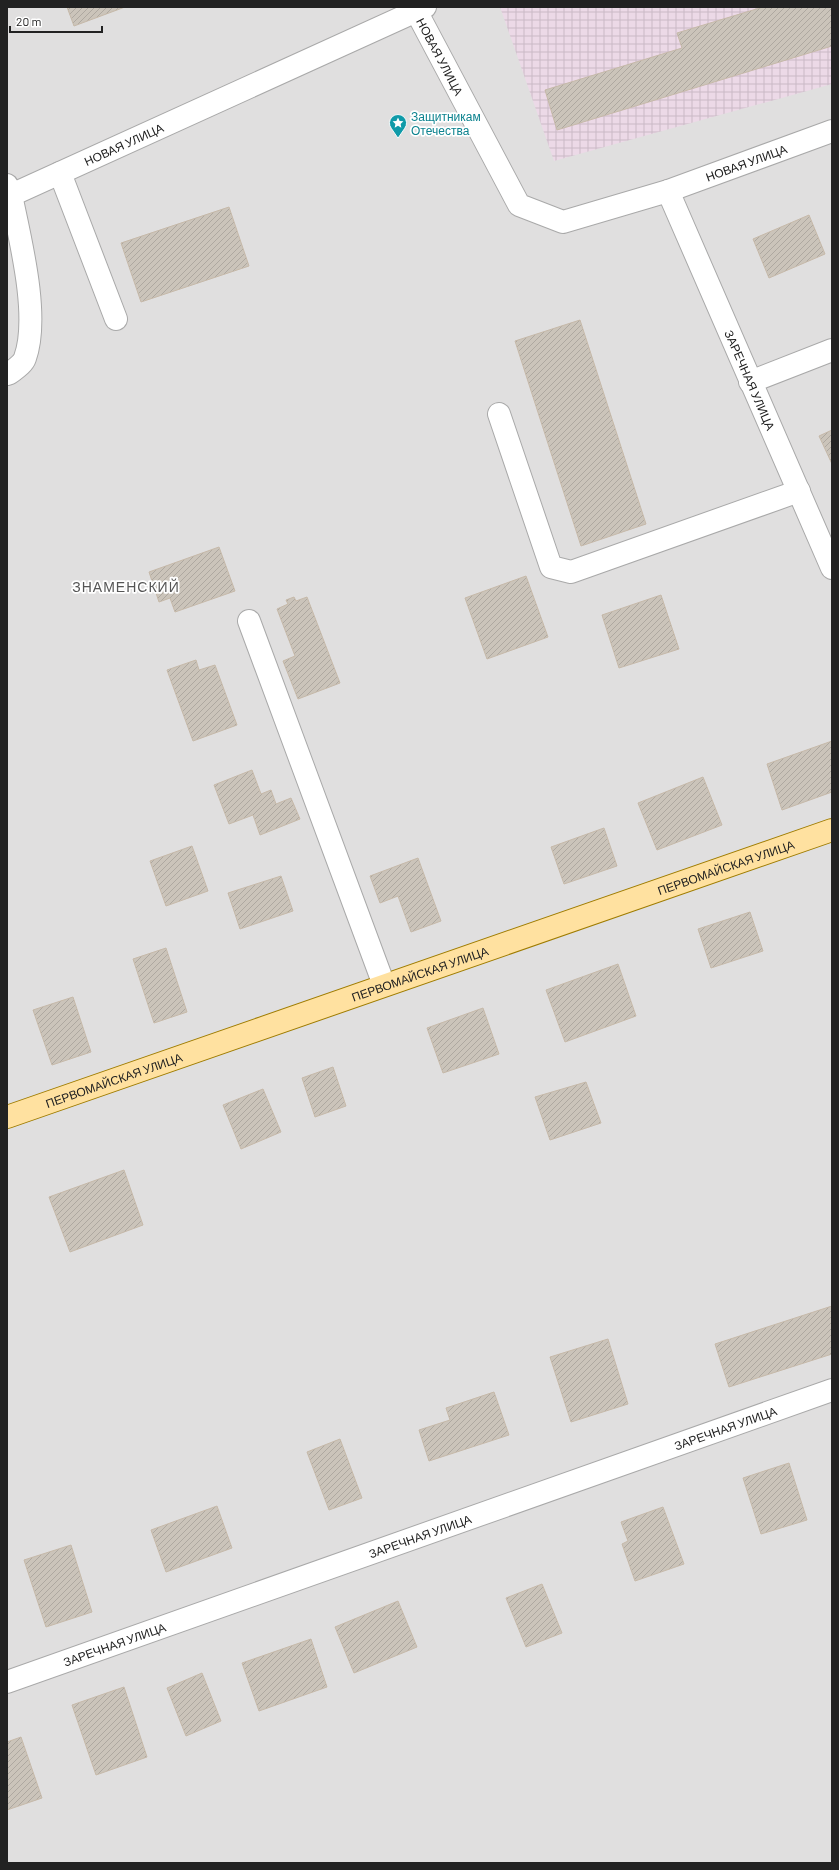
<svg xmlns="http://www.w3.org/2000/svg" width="839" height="1870" font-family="Barlow,sans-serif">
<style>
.residential{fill:#e0dfdf}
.industrial{fill:url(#industrial-grid)}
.building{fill:url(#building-hatch);stroke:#c6b9a9}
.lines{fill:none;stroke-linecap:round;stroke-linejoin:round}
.minor-casing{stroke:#a9a9a9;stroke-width:24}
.major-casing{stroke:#9f7c00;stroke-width:24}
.minor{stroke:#fff;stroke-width:22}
.major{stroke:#ffe1a0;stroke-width:22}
.labels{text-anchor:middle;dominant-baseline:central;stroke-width:3.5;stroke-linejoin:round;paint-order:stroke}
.street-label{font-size:12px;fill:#222;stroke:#fff}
.culture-label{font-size:12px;fill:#0d838f;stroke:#fff;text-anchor:start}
.quarter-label{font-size:14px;letter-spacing:1px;fill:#555;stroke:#fff}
</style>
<defs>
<pattern id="industrial-grid" width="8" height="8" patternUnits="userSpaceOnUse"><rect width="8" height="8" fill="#ecd9e7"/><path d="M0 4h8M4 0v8" fill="none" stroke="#cabac6"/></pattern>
<pattern id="building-hatch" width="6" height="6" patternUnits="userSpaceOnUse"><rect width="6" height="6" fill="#cbc4ba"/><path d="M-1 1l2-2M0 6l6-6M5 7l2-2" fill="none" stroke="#aea8a0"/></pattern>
</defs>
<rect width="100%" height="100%" fill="#f3f0e8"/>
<!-- residential -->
<rect class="residential" x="7" y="7" width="825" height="1856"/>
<!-- industrial -->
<polygon class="industrial" points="500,7 832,7 832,84 554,161"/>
<!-- building -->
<g class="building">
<polygon points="67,7 125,7 74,26"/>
<polygon points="763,7 832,7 832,46 557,130 545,90 682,48 677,33"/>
<polygon points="229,207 249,266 141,302 121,243"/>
<polygon points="809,215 825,254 769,278 753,239"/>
<polygon points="580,320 646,524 581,546 515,341"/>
<polygon points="832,430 832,464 819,436"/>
<polygon points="219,547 235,591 175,612 170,598 159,602 149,572"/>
<polygon points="526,576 548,637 487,659 465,598"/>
<polygon points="661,595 679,649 619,668 602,615"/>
<polygon points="294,597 296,601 307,597 340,683 298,699 283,661 295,656 277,609 288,604 286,600"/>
<polygon points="196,660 199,670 215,665 237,725 193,741 167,670"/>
<polygon points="832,741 832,792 782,810 767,764"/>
<polygon points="252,770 261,794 271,790 276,804 291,798 300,819 260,835 253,815 229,824 214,785"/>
<polygon points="703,777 722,825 657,850 638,803"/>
<polygon points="604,828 617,866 564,884 551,847"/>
<polygon points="192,846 208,891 166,906 150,861"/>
<polygon points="418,858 441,921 411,932 398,896 380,903 370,876"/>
<polygon points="281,876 293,911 240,929 228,893"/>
<polygon points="750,912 763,951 711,968 698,929"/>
<polygon points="166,948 187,1012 154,1023 133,959"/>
<polygon points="618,964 636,1016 565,1042 546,990"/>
<polygon points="73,997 91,1052 52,1065 33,1010"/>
<polygon points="483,1008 499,1054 443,1073 427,1028"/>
<polygon points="333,1067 346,1106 315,1117 302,1078"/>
<polygon points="586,1082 601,1123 550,1140 535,1097"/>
<polygon points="263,1089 281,1132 241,1149 223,1105"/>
<polygon points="124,1170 143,1225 70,1252 49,1197"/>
<polygon points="832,1306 832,1354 729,1387 715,1344"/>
<polygon points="608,1339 628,1404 571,1422 550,1357"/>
<polygon points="494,1392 509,1435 429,1461 419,1430 450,1420 446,1408"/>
<polygon points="340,1439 362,1498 329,1510 307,1452"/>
<polygon points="789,1463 807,1520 761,1534 743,1478"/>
<polygon points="217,1506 232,1548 166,1572 151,1530"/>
<polygon points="663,1507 684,1564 635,1581 622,1544 628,1541 621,1522"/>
<polygon points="71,1545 92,1612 46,1627 24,1560"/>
<polygon points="542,1584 562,1633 526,1647 506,1598"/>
<polygon points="398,1601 417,1647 354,1673 335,1627"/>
<polygon points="311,1639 327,1687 259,1711 242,1663"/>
<polygon points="202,1673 221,1721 186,1736 167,1688"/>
<polygon points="124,1687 147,1757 96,1775 72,1705"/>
<polygon points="21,1737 42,1798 7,1810 7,1742"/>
</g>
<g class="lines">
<defs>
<g id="minor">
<path id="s1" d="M414,7L519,205L563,222L668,191L832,131"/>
<polyline points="60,173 116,319"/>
<path d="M7,185L11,195C20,239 40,316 25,358C23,364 15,369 10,373L7,374"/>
<path id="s2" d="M668,191L832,568"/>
<path id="s3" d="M7,197L425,7"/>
<polyline points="750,382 832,350"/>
<polyline points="499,414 551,567 571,572 799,491"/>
<polyline points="249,621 384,985"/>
<path id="s4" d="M7,1682L832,1390"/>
</g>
<g id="major">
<path id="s5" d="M7,1117L832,830"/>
</g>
</defs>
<!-- minor casing -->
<use href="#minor" class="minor-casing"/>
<!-- major casing -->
<use href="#major" class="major-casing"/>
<!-- minor -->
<use href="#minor" class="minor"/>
<!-- major -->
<use href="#major" class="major"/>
</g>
<!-- icons -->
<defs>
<symbol id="sight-pin" viewBox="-11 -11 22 30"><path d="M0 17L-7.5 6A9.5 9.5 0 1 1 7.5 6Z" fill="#0f9aa8" stroke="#fff"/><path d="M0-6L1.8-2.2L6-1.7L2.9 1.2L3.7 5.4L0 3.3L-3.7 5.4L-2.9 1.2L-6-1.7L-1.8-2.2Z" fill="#fff"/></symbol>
</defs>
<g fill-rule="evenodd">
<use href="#sight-pin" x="388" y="113" width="20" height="27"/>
</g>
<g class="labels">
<!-- street labels -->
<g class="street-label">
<text stroke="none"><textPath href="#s1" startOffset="56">НОВАЯ УЛИЦА</textPath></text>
<text stroke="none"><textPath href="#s3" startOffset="128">НОВАЯ УЛИЦА</textPath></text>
<text stroke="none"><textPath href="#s1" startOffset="464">НОВАЯ УЛИЦА</textPath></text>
<text stroke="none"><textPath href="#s2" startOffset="206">ЗАРЕЧНАЯ УЛИЦА</textPath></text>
<text stroke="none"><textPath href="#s5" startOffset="761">ПЕРВОМАЙСКАЯ УЛИЦА</textPath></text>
<text stroke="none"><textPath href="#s5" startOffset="437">ПЕРВОМАЙСКАЯ УЛИЦА</textPath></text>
<text stroke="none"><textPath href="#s5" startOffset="113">ПЕРВОМАЙСКАЯ УЛИЦА</textPath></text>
<text stroke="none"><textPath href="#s4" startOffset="762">ЗАРЕЧНАЯ УЛИЦА</textPath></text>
<text stroke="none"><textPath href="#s4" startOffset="438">ЗАРЕЧНАЯ УЛИЦА</textPath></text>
<text stroke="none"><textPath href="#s4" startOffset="114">ЗАРЕЧНАЯ УЛИЦА</textPath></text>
</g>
<!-- culture labels -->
<g class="culture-label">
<text x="411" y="116">Защитникам<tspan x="411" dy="14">Отечества</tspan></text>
</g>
<!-- quarter labels -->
<g class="quarter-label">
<text x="126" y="586">ЗНАМЕНСКИЙ</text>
</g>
</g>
<!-- border -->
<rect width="839" height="1870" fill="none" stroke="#222222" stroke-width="16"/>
<!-- scale -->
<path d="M10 26v6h92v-6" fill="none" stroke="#222222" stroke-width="2"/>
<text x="16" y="26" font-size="12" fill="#222222" stroke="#ffffff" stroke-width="3" paint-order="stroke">20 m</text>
</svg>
